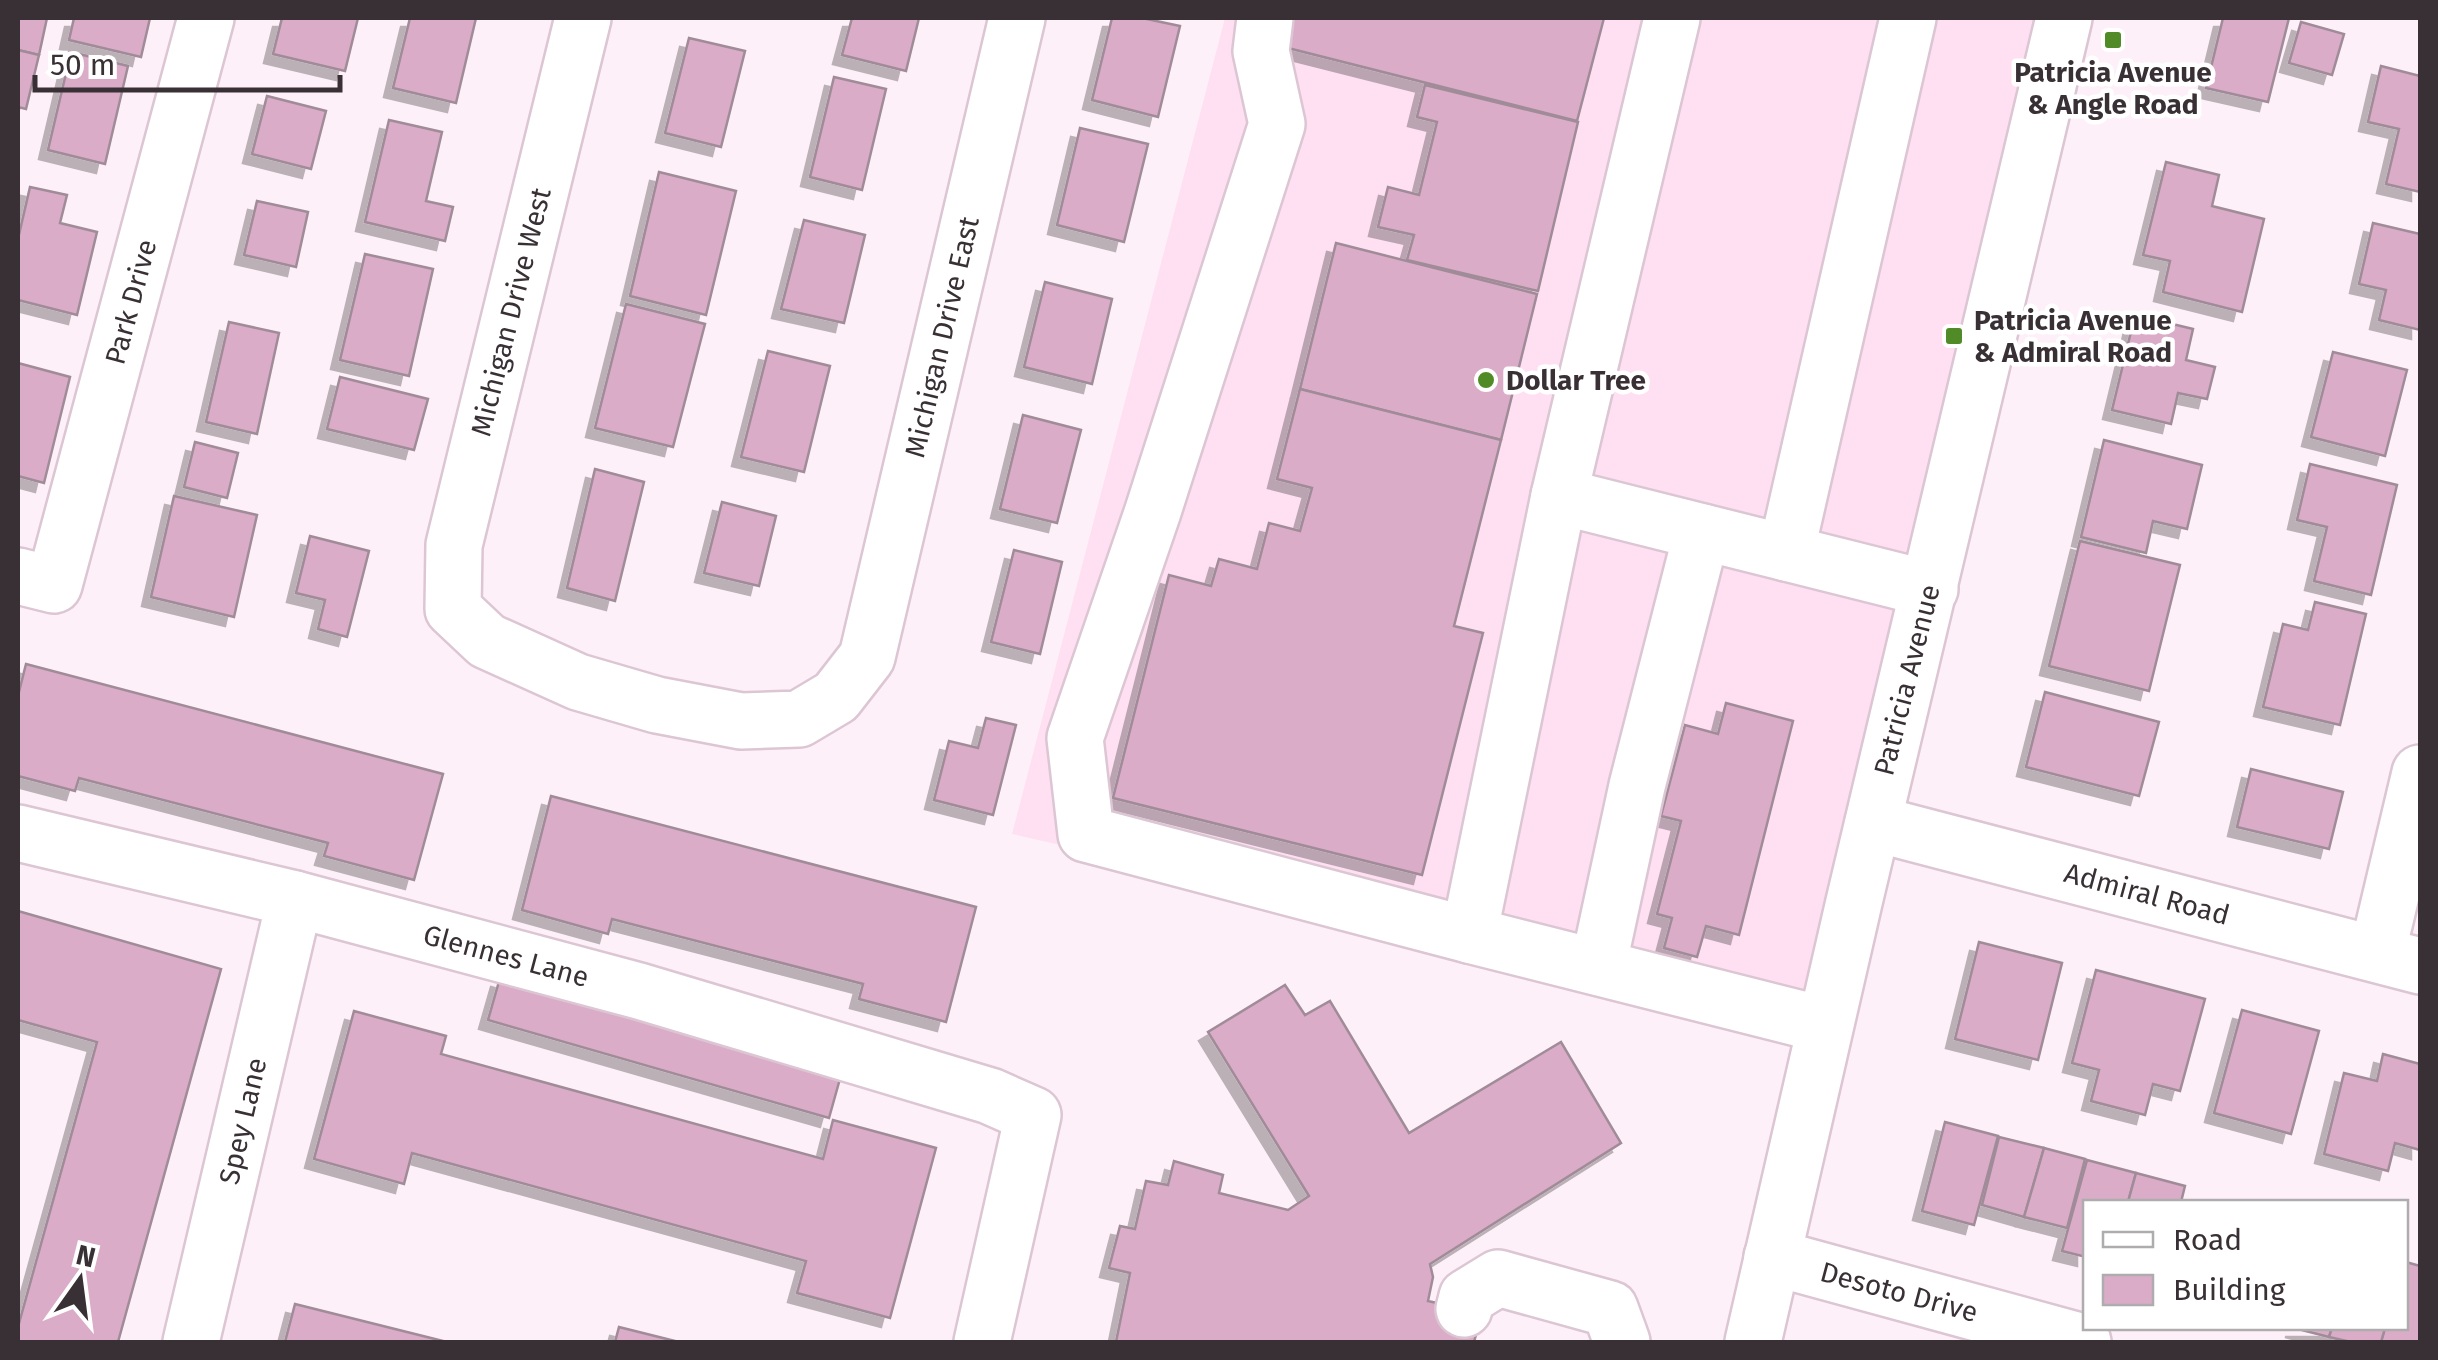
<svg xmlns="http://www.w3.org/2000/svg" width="2438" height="1360" font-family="'Fira Sans',sans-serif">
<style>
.built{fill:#fee0f2}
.building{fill:#dbacc8;stroke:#a08c98;stroke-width:2.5;filter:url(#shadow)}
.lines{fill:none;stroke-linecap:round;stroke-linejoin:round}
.minor-casing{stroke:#dcc6d3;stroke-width:60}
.minor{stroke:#fff;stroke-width:55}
.poi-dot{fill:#518b28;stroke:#fff;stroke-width:4}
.labels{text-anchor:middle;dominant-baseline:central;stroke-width:9;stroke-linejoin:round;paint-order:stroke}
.poi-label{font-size:28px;font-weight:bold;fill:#383035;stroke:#fff;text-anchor:start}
.street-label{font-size:28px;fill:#383035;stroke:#fff}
</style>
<defs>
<filter id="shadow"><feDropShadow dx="-9" dy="9" stdDeviation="0" flood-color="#0004"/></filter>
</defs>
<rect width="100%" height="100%" fill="#fef0f8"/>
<!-- built -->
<polygon class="built" points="1225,18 2042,18 1806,1012 1012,834"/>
<!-- building -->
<g class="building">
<polygon points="18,18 47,18 39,55 18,50"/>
<polygon points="74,18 150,18 141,57 69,40"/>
<polygon points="282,18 358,18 345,71 273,54"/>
<polygon points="410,18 476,18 456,103 393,88"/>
<polygon points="852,18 919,18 906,71 842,55"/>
<polygon points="1112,18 1142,18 1180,26 1158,117 1092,100"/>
<polygon points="1291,18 1604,18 1577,121 1284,47"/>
<polygon points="2223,18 2289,18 2268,102 2206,88"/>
<polygon points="2301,22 2344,34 2332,75 2289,63"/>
<polygon points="689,38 745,51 721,147 665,133"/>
<polygon points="18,50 39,55 26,109 18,107"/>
<polygon points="71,52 128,66 105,164 48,150"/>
<polygon points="2381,66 2420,76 2420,192 2386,184 2399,129 2368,122"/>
<polygon points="834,77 886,89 862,190 810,177"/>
<polygon points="1425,85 1578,122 1538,291 1407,260 1414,235 1378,227 1388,187 1419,195 1437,122 1417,117"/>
<polygon points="267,96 326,111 311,169 252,154"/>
<polygon points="389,120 442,132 426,201 453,207 445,241 365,222"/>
<polygon points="1080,128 1148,144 1124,242 1057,225"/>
<polygon points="2166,162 2219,175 2212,206 2264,219 2242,312 2163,292 2170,261 2143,255"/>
<polygon points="659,172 736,191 706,315 630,296"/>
<polygon points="30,187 67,195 60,223 97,232 77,315 18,300 18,239"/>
<polygon points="257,201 308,212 296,267 244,255"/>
<polygon points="804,220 865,235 844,323 781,309"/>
<polygon points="2373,223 2420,234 2420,330 2379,320 2386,290 2359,284"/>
<polygon points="1336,243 1537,294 1501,440 1300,389"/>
<polygon points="365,254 433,269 409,376 340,360"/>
<polygon points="1045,282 1112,299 1092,384 1024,367"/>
<polygon points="626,304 705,324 673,447 595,428"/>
<polygon points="2135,315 2193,329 2186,360 2215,367 2207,399 2178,393 2171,424 2112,410"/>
<polygon points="229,322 279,333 257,434 206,422"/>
<polygon points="768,351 830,366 804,472 741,457"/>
<polygon points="2333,352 2407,370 2385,456 2311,437"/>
<polygon points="18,363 70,377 44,483 18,476"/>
<polygon points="340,377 428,399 414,450 327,429"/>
<polygon points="1300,389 1501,440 1454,626 1483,633 1422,875 1113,798 1169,575 1211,586 1219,559 1257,569 1269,523 1300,531 1312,488 1277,479"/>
<polygon points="1023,415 1081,430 1057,523 1000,509"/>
<polygon points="2104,440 2202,465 2187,529 2153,521 2146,553 2081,537"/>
<polygon points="195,442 238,453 227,498 184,487"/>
<polygon points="2310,464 2397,485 2371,595 2314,581 2327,527 2297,520"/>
<polygon points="595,469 644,482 615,601 567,588"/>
<polygon points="174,496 257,515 234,617 151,597"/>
<polygon points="722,502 776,516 759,586 704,573"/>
<polygon points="310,536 369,551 347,637 318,629 325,600 296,593"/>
<polygon points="2080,541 2180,565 2149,691 2049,666"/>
<polygon points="1014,550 1062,562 1040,654 991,642"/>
<polygon points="2315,602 2366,614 2340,725 2263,707 2283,624 2308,630"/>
<polygon points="26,664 443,774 414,880 324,856 328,843 79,778 75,791 18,776 18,696"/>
<polygon points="2045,692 2159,722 2139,796 2026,767"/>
<polygon points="1726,703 1793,721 1739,935 1706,926 1697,957 1664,948 1672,918 1657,914 1681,821 1661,816 1685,725 1718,734"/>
<polygon points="986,718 1016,725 993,815 934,800 949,741 978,748"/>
<polygon points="2251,769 2343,792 2329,849 2237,827"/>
<polygon points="551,796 976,907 946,1022 859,999 863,984 612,919 608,934 522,910"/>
<polygon points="18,911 221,969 118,1342 18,1342 18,1327 97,1042 18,1020"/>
<polygon points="1979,942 2062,963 2038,1060 1955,1039"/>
<polygon points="2096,970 2205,999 2180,1091 2153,1084 2145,1115 2091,1101 2099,1070 2072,1063"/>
<polygon points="500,978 841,1075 829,1118 488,1020"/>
<polygon points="1285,985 1305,1015 1330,1001 1409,1133 1561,1042 1621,1143 1430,1264 1433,1277 1428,1301 1482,1313 1474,1342 1116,1342 1130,1273 1109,1268 1120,1226 1135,1229 1146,1181 1168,1185 1174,1161 1223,1175 1219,1193 1288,1210 1309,1196 1208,1032"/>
<polygon points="2242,1010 2319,1031 2291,1134 2214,1113"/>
<polygon points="354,1011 446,1036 441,1054 823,1159 833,1120 936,1148 890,1318 797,1293 806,1261 412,1153 404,1184 314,1159"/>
<polygon points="2383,1054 2420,1064 2420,1150 2395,1143 2388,1171 2324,1154 2344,1073 2377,1081"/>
<polygon points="1945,1122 1998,1136 1974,1225 1922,1211"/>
<polygon points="1999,1137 2044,1148 2024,1217 1982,1205"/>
<polygon points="2044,1148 2085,1159 2067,1228 2024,1217"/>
<polygon points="2087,1160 2136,1173 2128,1202 2086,1202 2086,1257 2062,1251"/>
<polygon points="2136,1173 2185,1186 2181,1202 2128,1202"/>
<polygon points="2406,1262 2420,1266 2420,1342 2381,1342 2385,1328 2406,1328"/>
<polygon points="295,1304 447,1342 285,1342"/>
<polygon points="619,1327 679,1342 615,1342"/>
<polygon points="2294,1328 2332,1328 2329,1337"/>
<polygon points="2332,1328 2385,1328 2381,1342 2351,1342 2329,1337"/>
</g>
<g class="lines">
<defs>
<g id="minor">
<polyline points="583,18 454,545 453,609 487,641 578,682 657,705 741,721 799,719 836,697 867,657 1017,18"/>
<polyline points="1265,18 1261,51 1277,124 1153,511 1075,738 1086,834 1469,935 1559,496 1672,18"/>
<polyline points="1559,496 1930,589"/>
<polyline points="1786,553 1908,18"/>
<polyline points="18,576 54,585 206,18"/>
<polyline points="1873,823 2420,966"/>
<polyline points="18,833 295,899 639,991 990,1096 1033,1115 982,1342"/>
<polyline points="1469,935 1825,1025"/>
<polyline points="2377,954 2420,773"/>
<polyline points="1598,967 1637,786 1702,532"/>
<polyline points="1772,1257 2083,1342"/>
<polyline points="1464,1309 1467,1297 1498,1278 1610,1309 1622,1342"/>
<polyline points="191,1342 295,899"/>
<polyline points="1753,1342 1854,902 2064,18"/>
</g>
</defs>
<!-- minor casing -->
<use href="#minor" class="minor-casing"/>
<!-- minor -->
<use href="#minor" class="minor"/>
</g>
<!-- markers -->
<g class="poi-dot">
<rect x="2103" y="30" width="20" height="20" rx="5"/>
<rect x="1944" y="326" width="20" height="20" rx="5"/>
<circle cx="1486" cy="380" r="10"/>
</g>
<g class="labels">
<!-- poi labels -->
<g class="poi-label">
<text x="2113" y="72" text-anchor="middle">Patricia Avenue<tspan x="2113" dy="32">&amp; Angle Road</tspan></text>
<text x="1974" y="320">Patricia Avenue<tspan x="1974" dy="32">&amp; Admiral Road</tspan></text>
<text x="1506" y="380">Dollar Tree</text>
</g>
<!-- street labels -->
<g class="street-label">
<text transform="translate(131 302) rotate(-75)">Park Drive</text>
<text transform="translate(511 312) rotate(-76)">Michigan Drive West</text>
<text transform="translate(942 337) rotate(-77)">Michigan Drive East</text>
<text transform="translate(1907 680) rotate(-76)">Patricia Avenue</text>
<text transform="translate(2147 894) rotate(15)">Admiral Road</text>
<text transform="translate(506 956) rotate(15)">Glennes Lane</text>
<text transform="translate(243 1121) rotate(-77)">Spey Lane</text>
<text transform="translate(1899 1292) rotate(15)">Desoto Drive</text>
</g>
</g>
<!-- border -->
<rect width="2438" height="1360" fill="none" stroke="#383035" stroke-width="40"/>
<!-- legend -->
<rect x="2083" y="1200" width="325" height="130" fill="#ffffff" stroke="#afacae" stroke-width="2.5"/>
<rect x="2103" y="1232" width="50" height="15" fill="#ffffff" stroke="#afacae" stroke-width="2.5"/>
<text x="2173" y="1250" font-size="30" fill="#383035">Road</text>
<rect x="2103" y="1275" width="50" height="30" fill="#dbacc8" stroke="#afacae" stroke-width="2.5"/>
<text x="2173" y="1300" font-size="30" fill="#383035">Building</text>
<!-- north arrow -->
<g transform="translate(80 1280) rotate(14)" stroke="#ffffff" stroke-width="8" paint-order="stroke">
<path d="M0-8L18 38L0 25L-18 38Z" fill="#383035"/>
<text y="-15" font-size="28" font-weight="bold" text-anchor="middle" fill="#383035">N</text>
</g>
<!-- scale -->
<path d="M35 75v15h305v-15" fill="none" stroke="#383035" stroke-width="5"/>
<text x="50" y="75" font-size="30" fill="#383035" stroke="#ffffff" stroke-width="8" paint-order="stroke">50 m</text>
</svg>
